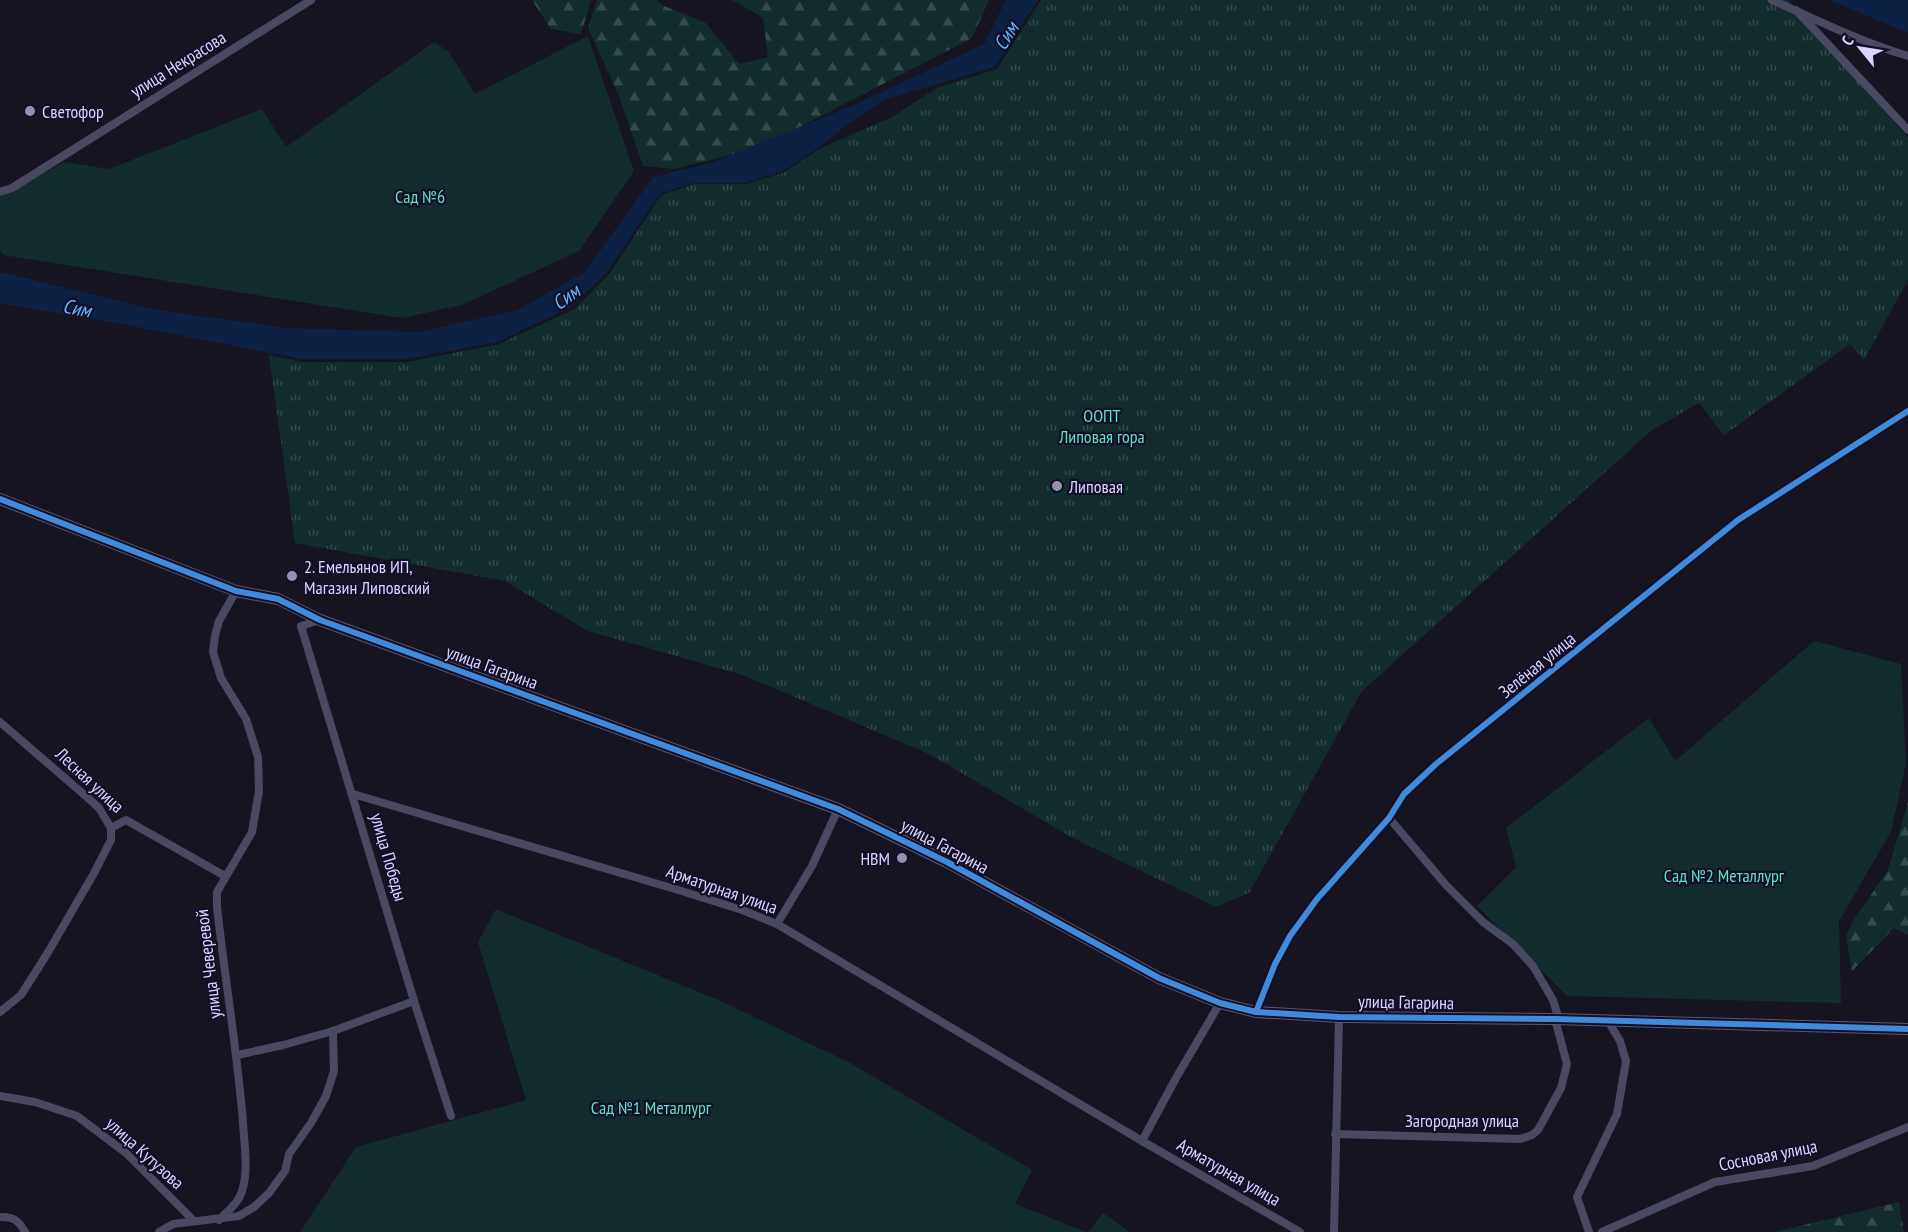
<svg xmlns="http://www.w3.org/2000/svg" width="1908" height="1232" font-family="'PT Sans Narrow',sans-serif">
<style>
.green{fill:#132c2d}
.forest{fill:url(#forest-firs)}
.park{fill:url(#park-tufts)}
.water{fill:#0d2144}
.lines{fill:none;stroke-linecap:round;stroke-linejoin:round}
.street{stroke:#4a4962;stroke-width:8}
.secondary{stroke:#575674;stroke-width:12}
.cycleway-casing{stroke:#130f26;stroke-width:10}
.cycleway{stroke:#408adc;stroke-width:6}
.poi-dot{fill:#9591b1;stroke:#130f26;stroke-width:2}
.labels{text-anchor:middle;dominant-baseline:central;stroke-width:4.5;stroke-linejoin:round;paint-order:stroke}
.street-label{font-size:18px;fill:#d9d4ff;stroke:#130f26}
.poi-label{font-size:18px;fill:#d9d4ff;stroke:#130f26;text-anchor:start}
.park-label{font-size:18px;fill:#5fe0c0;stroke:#130f26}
.water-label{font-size:20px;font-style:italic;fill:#62b6ff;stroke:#130f26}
</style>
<defs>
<pattern id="forest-firs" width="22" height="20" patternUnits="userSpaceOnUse" patternTransform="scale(1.5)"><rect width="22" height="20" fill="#132c2d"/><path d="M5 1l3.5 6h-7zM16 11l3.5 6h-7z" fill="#354a4c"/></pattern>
<pattern id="park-tufts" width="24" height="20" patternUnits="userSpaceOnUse" patternTransform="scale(1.5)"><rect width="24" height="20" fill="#132c2d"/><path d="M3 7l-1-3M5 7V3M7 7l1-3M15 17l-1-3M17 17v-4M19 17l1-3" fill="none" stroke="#354a4c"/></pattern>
</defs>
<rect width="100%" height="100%" fill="#161421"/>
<!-- green -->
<g class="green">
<polygon points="588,36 634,171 579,251 462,305 402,318 3,255 0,250 0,197 64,162 109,169 262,109 286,147 434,42 449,52 475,94"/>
<polygon points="1814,641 1901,664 1906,763 1891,832 1839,921 1841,1003 1567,996 1477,906 1516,867 1506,828 1649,718 1675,761"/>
<polygon points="496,909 721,1001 850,1063 1032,1170 1015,1204 1086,1232 300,1232 356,1147 526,1100 478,942"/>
<polygon points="1103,1213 1130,1232 1088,1232"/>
</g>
<!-- forest -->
<g class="forest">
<polygon points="532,0 591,0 581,34 551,29"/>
<polygon points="597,0 656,0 664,6 706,23 739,64 768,57 763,18 732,0 989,0 972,38 767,144 723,157 674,169 643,166 619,96 588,28"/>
<polygon points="1908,802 1908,935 1894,928 1852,971 1846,937 1851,924 1888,870"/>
<polygon points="1899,1202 1904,1232 1775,1232"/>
</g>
<!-- park -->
<polygon class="park" points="1041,0 1788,0 1908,138 1908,280 1864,360 1850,344 1724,435 1699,403 1652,430 1362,691 1249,893 1216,907 1071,837 929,754 743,675 588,631 505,581 295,543 269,355 302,362 407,362 499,344 575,309 610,273 661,195 694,184 746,184 783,173 821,148 892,117 937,88 997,69"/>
<!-- water -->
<g class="water">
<polygon points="1006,0 1038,0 995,67 886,99 848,124 820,147 782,172 745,183 693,183 660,194 607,272 572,306 498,342 407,359 302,359 132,326 0,303 0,272 156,310 286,328 418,332 518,310 585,272 653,177 711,163 854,105 984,44"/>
<polygon points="1829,0 1908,0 1908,33 1904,31"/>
</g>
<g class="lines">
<!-- street -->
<g class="street">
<path d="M1772,0C1817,20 1861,42 1908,56"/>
<polyline points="1796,10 1908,130"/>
<polyline points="0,192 12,188 311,0"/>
<polyline points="320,620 301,626 414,1001 451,1116"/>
<polyline points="0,722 88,798 99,808 111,828 126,820 225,876"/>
<polyline points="353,794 675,889 742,910 777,924 1142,1141 1300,1232"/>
<polyline points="1389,818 1446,885 1483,922 1513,944 1533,966 1553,1000 1559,1020"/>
<polyline points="777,924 812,866 838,809"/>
<polyline points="0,1012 21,995 47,954 93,875 111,840 111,828"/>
<polyline points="1256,1012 1275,964 1290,936 1317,899 1389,818 1404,794 1436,764 1738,520 1908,411"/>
<polyline points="238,1055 283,1045 333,1031 414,1001"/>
<polyline points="0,1096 35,1102 77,1116 126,1153 194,1221"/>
<polyline points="1335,1134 1520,1139 1532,1135 1538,1130 1561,1088 1567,1064 1555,1019"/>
<polyline points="1142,1141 1176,1078 1220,1003"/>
<path d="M0,1217C13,1216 19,1221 25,1232"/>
<path d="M219,1220C227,1211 239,1203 242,1191C249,1170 244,1144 243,1122C237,1050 225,979 217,907V892L252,832L259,791L258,757L246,719L221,678L213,652L215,636L219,621L236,591"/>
<polyline points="159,1232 173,1224 239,1216 254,1207 269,1193 285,1171 289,1154 311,1123 326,1096 334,1071 333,1031"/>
<polyline points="1334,1232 1339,1017"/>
<polyline points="1589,1232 1577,1197 1617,1114 1626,1061 1620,1041 1608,1021"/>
<polyline points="1602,1232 1715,1182 1813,1166 1908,1127"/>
</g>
<!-- secondary -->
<polyline class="secondary" points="0,499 236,591 278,599 320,620 838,809 947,862 1159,978 1220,1003 1256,1012 1339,1017 1555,1019 1908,1029"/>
<defs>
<g id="cycleway">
<polyline points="0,499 236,591 278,599 320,620 838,809 947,862 1159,978 1220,1003 1256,1012 1339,1017 1555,1019 1908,1029"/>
<polyline points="1256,1012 1275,964 1290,936 1317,899 1389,818 1404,794 1436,764 1738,520 1908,411"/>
</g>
</defs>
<!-- cycleway casing -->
<use href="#cycleway" class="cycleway-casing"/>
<!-- cycleway -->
<use href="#cycleway" class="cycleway"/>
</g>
<!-- markers -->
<g class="poi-dot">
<circle cx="30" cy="111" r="6"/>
<circle cx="1057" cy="486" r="6"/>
<circle cx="292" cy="576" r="6"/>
<circle cx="902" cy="858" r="6"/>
</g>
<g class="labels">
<!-- street labels -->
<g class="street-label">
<text transform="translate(178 64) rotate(-32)">улица Некрасова</text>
<text transform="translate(1537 665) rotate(-39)">Зелёная улица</text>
<text transform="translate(492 667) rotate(20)">улица Гагарина</text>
<text transform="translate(90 780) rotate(43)">Лесная улица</text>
<text transform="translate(945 846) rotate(28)">улица Гагарина</text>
<text transform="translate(389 857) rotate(74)">улица Победы</text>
<text transform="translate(722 889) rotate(19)">Арматурная улица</text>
<text transform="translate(208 964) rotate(-97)">улица Чеверевой</text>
<text transform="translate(1406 1002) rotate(1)">улица Гагарина</text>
<text x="1462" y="1120">Загородная улица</text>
<text transform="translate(145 1153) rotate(42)">улица Кутузова</text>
<text transform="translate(1768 1155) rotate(-11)">Сосновая улица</text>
<text transform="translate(1229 1172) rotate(30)">Арматурная улица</text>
</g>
<!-- poi labels -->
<g class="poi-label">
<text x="42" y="111">Светофор</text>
<text x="1069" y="486">Липовая</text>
<text x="304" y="566">2. Емельянов ИП,<tspan x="304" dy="21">Магазин Липовский</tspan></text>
<text x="890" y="858" text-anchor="end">НВМ</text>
</g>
<!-- park labels -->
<g class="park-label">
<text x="420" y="196">Сад №6</text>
<text x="1102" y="415">ООПТ<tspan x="1102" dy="21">Липовая гора</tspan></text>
<text x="1724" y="875">Сад №2 Металлург</text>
<text x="651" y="1107">Сад №1 Металлург</text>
</g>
<!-- water labels -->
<g class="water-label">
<text transform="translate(1006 36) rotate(-58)">Сим</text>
<text transform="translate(566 297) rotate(-36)">Сим</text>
<text transform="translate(77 308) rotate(11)">Сим</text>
</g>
</g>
<!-- north arrow -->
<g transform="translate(1860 48) rotate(300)" stroke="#130f26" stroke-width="4.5" paint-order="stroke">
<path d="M0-4.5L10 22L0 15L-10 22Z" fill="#d9d4ff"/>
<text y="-9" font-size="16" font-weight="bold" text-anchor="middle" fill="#d9d4ff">С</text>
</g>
</svg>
